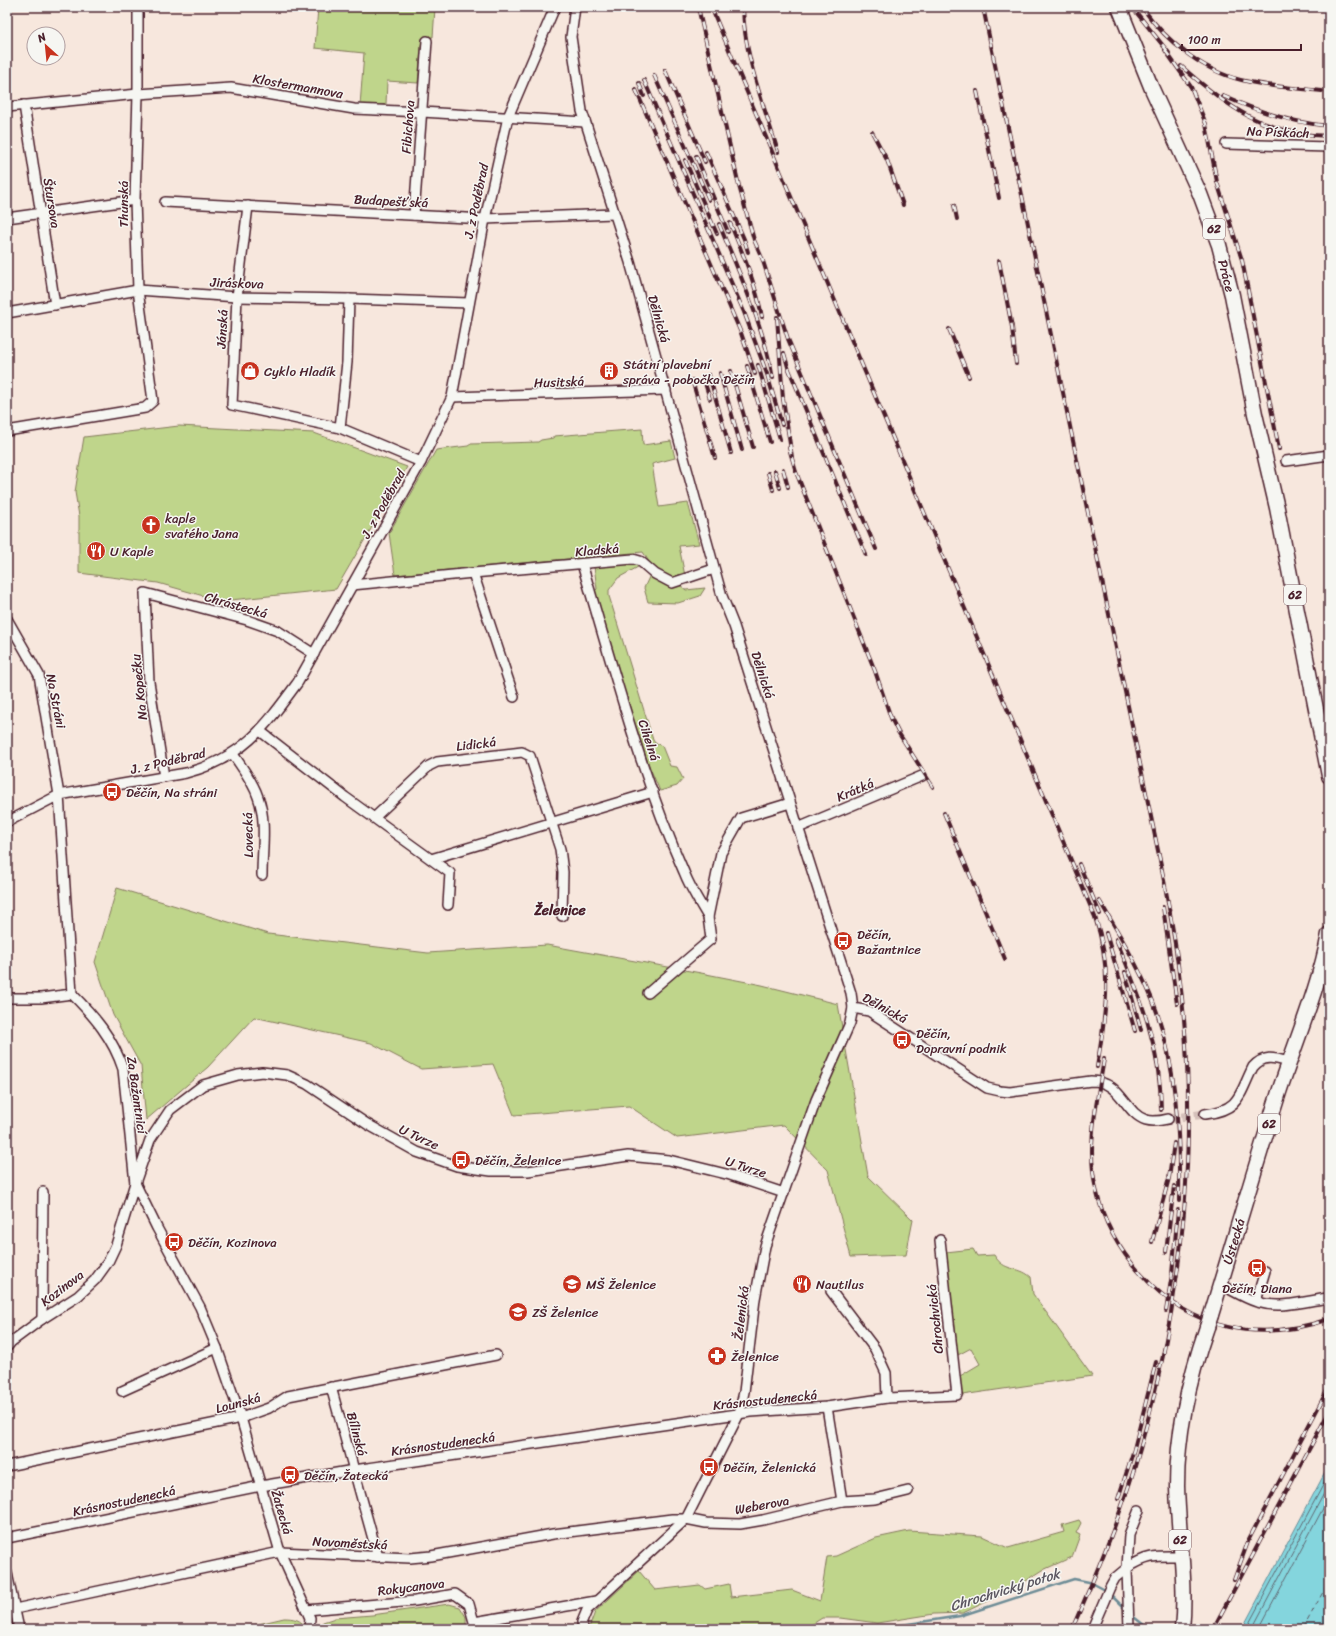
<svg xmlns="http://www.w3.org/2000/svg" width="1336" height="1636" font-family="Sriracha,sans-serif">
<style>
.green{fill:#bfd58b;stroke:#847a5b}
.water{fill:#84d5dd;stroke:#6d8c96}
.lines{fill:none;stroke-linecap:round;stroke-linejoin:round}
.shore{stroke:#616872;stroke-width:1}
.stream{stroke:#6d8c96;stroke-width:2.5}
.ferry{stroke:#5b5660;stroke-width:1;stroke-dasharray:5 4;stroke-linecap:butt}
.street-tunnel{stroke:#d4bfb9;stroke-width:9;stroke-dasharray:9 4.5;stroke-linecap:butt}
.street-casing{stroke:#4a1f2b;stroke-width:12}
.primary-casing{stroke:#4a1f2b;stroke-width:17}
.street{stroke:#f6f6f2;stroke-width:9}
.primary{stroke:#f6f6f2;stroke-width:14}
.rail-casing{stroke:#4a1f2b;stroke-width:4}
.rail{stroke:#f6f6f2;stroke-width:2.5;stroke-dasharray:8;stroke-linecap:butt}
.primary-bridge-casing{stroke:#4a1f2b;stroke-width:17;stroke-linecap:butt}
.primary-bridge{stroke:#f6f6f2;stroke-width:14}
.labels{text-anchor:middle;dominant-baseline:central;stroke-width:3;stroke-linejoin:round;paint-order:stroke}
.shield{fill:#f6f6f2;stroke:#7e6067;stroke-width:1}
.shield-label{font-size:12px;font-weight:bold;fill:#4a1f2b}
.street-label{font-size:13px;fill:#4a1f2b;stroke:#f6f6f2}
.poi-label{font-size:13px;fill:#4a1f2b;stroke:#f6f6f2;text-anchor:start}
.neighbourhood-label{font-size:14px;font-weight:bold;fill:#4a1f2b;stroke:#f6f6f2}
.water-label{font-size:14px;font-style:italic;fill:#5b5660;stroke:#f6f6f2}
</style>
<rect width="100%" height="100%" fill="#f7e7dd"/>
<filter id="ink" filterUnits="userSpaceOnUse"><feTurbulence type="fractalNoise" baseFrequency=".025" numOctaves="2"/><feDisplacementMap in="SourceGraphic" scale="8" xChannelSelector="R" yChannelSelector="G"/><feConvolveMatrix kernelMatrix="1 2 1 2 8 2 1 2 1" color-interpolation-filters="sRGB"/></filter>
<g filter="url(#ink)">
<!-- green -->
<g class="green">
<polygon points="318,7 454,7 435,8 433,37 422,38 418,83 387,81 386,104 371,107 360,106 364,53 315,48"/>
<polygon points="179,426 314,433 407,467 336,589 221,601 158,583 79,573 79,516 75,492 84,437"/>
<polygon points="642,429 643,445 671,441 675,458 652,464 659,507 688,503 699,544 679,546 685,576 666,578 654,570 643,552 395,575 389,533 436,450 468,446 471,444 538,442 541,440 553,438 554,436"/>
<polygon points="637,563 638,567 618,578 609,590 609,596 653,740 655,743 662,746 670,766 677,767 683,779 677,786 660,791 650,768 621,682 618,668 610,651 595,591 597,589 594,566"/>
<polygon points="650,575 671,588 679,584 686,590 705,588 700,596 678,603 648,602 644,588"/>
<polygon points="117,888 268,934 428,953 547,945 701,973 762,985 838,1004 868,1176 913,1220 906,1255 851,1257 828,1170 784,1125 677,1138 629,1106 514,1115 493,1064 421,1069 371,1043 254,1017 208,1067 146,1120 141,1066 113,1015 95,962"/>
<path d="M973,1249L977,1256L994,1255C1005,1273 1017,1265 1031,1277L1033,1294L1092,1376L962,1395L960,1376L980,1364L971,1348L958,1355L946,1252Z"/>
<polygon points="1079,1520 1081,1523 1076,1533 1080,1535 1072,1557 1043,1570 1015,1588 963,1613 934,1614 877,1623 840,1618 822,1618 805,1629 677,1629 652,1624 589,1628 595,1612 639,1571 655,1590 700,1585 705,1589 729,1584 731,1597 792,1590 820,1601 827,1557 836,1556 876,1538 909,1531 982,1536 1008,1548 1064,1532 1062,1525"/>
<polygon points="449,1604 460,1607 466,1617 466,1629 315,1629 323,1622 335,1618 372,1615"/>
<path d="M284,1618C292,1618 303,1619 305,1629H237Z"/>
</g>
<!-- water -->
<polygon class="water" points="1329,1465 1329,1629 1242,1629"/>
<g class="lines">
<!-- shore -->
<g class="shore">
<polyline points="1246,1629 1329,1474"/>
<polyline points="1252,1629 1329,1484"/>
<polyline points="1259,1629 1329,1497"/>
</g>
<!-- stream -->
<g class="stream">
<polyline points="1130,1614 1149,1629"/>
<polyline points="827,1629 840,1625 858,1628 882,1628 960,1616 1074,1579 1089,1582 1108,1592 1127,1611"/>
</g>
<!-- ferry -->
<polyline class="ferry" points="1303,1629 1329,1581"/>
<!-- street-tunnel -->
<polyline class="street-tunnel" points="1168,1119 1205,1114"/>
<defs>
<g id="street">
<path d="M575,7L571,37L582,111L630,262L722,596L734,626L851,993L853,1008L869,1011L987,1088L1000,1091L1010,1092L1091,1081C1122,1081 1124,1113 1146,1120C1153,1122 1160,1121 1168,1119"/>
<polyline points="24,105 55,305"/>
<polyline points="7,107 138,94 231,88 354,109 422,112 585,122"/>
<polyline points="1226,144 1329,147"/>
<polyline points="165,202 485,219 614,214"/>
<polyline points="248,206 237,297 232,405 340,428 421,462"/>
<polyline points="414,215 427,41"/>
<polyline points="7,218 135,200"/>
<polyline points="7,313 138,290 237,297 349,299 469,303"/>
<polyline points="452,397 666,390"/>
<polyline points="340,428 347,362 349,299"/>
<polyline points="7,431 145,408 153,401 138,290 135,200 138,94 138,7"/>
<polyline points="1286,461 1329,455"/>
<path d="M582,564C613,667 640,773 684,872C690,888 700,903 708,917"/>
<polyline points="473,573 514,697"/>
<polyline points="352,585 473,573 633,559 640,561 655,574 672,583 714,569"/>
<path d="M7,619L39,675L59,795L72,994C94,1016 113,1038 123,1069L135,1183L157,1228L200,1307L217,1348L241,1418L280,1552L310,1618L309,1629"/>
<polyline points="260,731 345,797 450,873 448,905"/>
<path d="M233,754C242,768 253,781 258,797C267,821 262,849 262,875"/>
<polyline points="164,777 149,682 145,593 247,620 278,631 314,654"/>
<polyline points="375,817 429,766 437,762 522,752 530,756 560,849 563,872 562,916"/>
<path d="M7,822L59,795L186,773C243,758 265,727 298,682L421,462L452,397L485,219L508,117L555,7"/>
<polyline points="798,828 922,776"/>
<polyline points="431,859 653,792"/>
<polyline points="648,993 711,939 708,917 721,853 741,818 790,803"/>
<polyline points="7,998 41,998 72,994"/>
<path d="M1205,1114C1240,1110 1239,1095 1253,1067C1264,1054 1275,1058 1289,1062"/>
<path d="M1220,1284C1232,1290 1244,1298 1257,1302C1280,1309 1303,1302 1327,1298"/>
<polyline points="831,1291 875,1349 886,1373 887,1398"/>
<polyline points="1256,1301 1265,1271"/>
<polyline points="42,1319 43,1192"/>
<polyline points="7,1347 11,1342 42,1319 78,1296 95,1280 108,1262 116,1245 135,1183 150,1140 170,1110 203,1085 238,1075 262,1072 287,1075 307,1084 367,1124 417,1152 457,1166 491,1171 528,1171 628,1156 669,1160 730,1175 784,1193"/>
<polyline points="331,1387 378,1557"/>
<polyline points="122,1391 217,1348"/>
<polyline points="827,1407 842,1501"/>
<polyline points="7,1466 241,1418 269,1408 288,1396 496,1355"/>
<polyline points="7,1538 261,1486 354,1470 751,1412 827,1407 887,1398 957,1395 940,1240"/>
<polyline points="7,1573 19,1629"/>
<polyline points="15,1609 280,1552 410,1558 431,1556 553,1534 672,1519 686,1519 706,1523 740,1524 763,1520 842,1501 875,1499 908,1491"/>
<polyline points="306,1610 415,1601 455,1594 469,1604 474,1622 596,1601"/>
<polyline points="583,1629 582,1622 587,1610 686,1519 739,1414 744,1392 755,1299 765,1246 816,1100 850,1023 853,1008"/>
<polyline points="1092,1629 1110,1587 1115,1578 1127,1568 1129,1535 1139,1510"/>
<path d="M1129,1629L1127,1568C1149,1554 1156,1556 1181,1556"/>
</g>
<g id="primary">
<path id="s1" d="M1119,7L1152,89L1200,194L1219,245L1232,295L1255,414L1277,508L1329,776"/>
<path id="s2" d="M1211,1315C1234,1240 1256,1164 1280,1089C1297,1038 1319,987 1329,934"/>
<path d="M1182,1629C1187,1581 1178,1533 1177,1486C1177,1431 1189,1379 1207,1327"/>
</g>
</defs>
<!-- street casing -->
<use href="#street" class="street-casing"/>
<!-- primary casing -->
<use href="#primary" class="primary-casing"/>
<!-- street -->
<use href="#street" class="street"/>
<!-- primary -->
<use href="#primary" class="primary"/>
<defs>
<g id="rail">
<polyline points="698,7 739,186 754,240 762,258 788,339 876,549"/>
<path d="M711,7L1095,917C1113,971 1106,1012 1097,1067"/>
<path d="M743,7C744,57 764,105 778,152"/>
<path d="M983,7L1161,865C1168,901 1175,937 1179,973C1200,1132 1184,1295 1140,1449C1123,1510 1098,1570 1072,1629"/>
<polyline points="1132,7 1169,53"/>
<path d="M1142,7C1167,43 1206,74 1250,82C1273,87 1298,88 1322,91"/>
<polyline points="1165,50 1191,87 1206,124 1217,182 1242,260 1279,449"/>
<path d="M1181,66C1227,107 1265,135 1329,136"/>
<polyline points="665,70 705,162"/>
<polyline points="654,75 709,200"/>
<polyline points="644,80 744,312 767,374 782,425"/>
<polyline points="639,83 644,96"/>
<polyline points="636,90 741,333 755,374"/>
<polyline points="977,91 999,198"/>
<path d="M1223,96C1257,111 1292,123 1329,126"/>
<polyline points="872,132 887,160 903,205"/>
<polyline points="706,152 744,239 748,252"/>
<polyline points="696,156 728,232"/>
<polyline points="685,160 717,234"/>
<polyline points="954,205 957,219"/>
<path d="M730,223C743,254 756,284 762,317"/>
<path d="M719,224C740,275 763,324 773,378"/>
<polyline points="999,261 1012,327 1016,364"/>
<polyline points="777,317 783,399 792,457 789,448 796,472 875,671 891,718 898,732 933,787"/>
<polyline points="949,329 969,377"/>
<polyline points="784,353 788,367 866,555"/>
<polyline points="758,365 780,439"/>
<polyline points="747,366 770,442"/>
<polyline points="731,371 753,447"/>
<polyline points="720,373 742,450"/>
<polyline points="709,375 731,453"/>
<polyline points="703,377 710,399"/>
<polyline points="692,380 715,458"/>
<polyline points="783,469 788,487"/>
<polyline points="775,471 780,488"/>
<polyline points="768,473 773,490"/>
<polyline points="944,813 1005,959"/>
<polyline points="1079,864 1100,914"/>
<path d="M1099,900C1118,932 1138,965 1152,999C1177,1061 1180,1135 1179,1201"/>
<polyline points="1163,907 1177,1004"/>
<polyline points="1106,933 1135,1031"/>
<path d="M1116,939C1140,996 1161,1047 1161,1110"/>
<polyline points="1125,972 1141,1030"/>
<path d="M1104,1059C1097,1102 1086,1146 1096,1189C1103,1221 1119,1250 1141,1274C1192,1331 1258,1343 1329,1319"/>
<polyline points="1152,1242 1169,1178 1174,1143"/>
<polyline points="1166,1252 1174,1186"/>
<polyline points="1166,1311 1172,1274 1178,1210"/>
<polyline points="1118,1499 1134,1449 1156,1362"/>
<polyline points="1234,1580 1249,1539 1329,1387"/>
<polyline points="1213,1629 1329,1412"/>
</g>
</defs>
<!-- rail casing -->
<use href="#rail" class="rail-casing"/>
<!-- rail -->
<use href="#rail" class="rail"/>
<defs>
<polyline id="primary-bridge" points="1207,1327 1211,1315"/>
</defs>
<!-- primary-bridge casing -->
<use href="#primary-bridge" class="primary-bridge-casing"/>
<!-- primary-bridge -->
<use href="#primary-bridge" class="primary-bridge"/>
</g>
</g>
<!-- icons -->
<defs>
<symbol id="shop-disc" viewBox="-11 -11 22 22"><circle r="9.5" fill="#c8321e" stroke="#f6f6f2"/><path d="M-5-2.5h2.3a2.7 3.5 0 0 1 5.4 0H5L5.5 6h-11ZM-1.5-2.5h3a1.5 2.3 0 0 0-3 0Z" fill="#fff"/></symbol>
<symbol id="building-disc" viewBox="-11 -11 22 22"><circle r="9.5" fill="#c8321e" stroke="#f6f6f2"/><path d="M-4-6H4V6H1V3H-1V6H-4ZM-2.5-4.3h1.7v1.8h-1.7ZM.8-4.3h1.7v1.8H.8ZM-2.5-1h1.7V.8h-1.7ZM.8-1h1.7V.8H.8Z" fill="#fff"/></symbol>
<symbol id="church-disc" viewBox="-11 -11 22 22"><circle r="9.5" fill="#c8321e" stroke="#f6f6f2"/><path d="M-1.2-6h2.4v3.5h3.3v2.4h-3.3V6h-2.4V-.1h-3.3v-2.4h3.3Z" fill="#fff"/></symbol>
<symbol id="restaurant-disc" viewBox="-11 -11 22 22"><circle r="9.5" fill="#c8321e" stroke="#f6f6f2"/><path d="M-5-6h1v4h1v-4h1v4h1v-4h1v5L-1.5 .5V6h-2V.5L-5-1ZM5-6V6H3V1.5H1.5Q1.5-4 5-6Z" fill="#fff"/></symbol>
<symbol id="bus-disc" viewBox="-11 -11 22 22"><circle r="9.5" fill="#c8321e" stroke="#f6f6f2"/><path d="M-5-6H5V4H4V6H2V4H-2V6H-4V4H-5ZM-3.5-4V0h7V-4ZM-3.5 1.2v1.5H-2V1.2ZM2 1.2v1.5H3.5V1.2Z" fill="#fff"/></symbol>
<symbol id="school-disc" viewBox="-11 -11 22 22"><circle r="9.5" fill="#c8321e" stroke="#f6f6f2"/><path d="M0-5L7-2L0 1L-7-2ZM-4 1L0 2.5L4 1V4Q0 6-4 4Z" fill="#fff"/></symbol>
<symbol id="pharmacy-disc" viewBox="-11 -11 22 22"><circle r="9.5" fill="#c8321e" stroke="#f6f6f2"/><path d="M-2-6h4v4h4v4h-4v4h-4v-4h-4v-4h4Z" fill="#fff"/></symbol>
</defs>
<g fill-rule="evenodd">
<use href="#shop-disc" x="239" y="360" width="22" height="22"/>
<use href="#building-disc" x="598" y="360" width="22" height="22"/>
<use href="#church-disc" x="140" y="514" width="22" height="22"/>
<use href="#restaurant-disc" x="85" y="540" width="22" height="22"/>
<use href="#bus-disc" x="101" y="781" width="22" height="22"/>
<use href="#bus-disc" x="832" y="930" width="22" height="22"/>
<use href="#bus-disc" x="891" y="1029" width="22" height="22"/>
<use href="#bus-disc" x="450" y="1149" width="22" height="22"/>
<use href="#bus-disc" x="163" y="1231" width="22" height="22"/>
<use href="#bus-disc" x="1246" y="1257" width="22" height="22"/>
<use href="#school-disc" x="561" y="1273" width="22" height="22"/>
<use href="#restaurant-disc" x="791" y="1273" width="22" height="22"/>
<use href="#school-disc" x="507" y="1301" width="22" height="22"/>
<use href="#pharmacy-disc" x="706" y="1345" width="22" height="22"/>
<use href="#bus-disc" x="698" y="1456" width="22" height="22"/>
<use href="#bus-disc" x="279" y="1464" width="22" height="22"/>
</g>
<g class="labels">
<!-- shield labels -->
<g class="shield">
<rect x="1203" y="219" width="22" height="20" rx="3"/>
<rect x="1284" y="585" width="22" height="20" rx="3"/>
<rect x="1258" y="1114" width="22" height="20" rx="3"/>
<rect x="1169" y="1530" width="22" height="20" rx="3"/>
</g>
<g class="shield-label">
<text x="1214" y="229">62</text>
<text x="1295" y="595">62</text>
<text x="1269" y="1124">62</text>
<text x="1180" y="1540">62</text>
</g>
<!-- street labels -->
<g class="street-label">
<text transform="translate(298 86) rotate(10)">Klostermannova</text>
<text transform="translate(408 127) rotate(-86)">Fibichova</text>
<text transform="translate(1278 132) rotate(2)">Na Pískách</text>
<text transform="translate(391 201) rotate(3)">Budapešťská</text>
<text transform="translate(476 201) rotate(-78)">J. z Poděbrad</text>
<text transform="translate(52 203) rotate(81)">Štursova</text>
<text transform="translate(123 204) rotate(-90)">Thunská</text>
<text stroke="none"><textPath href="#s1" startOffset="290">Práce</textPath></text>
<text transform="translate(237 283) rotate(2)">Jiráskova</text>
<text transform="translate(659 319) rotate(74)">Dělnická</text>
<text transform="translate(222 329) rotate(-87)">Jánská</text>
<text transform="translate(559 382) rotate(-2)">Husitská</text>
<text transform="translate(383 504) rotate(-61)">J. z Poděbrad</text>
<text transform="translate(597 550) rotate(-5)">Kladská</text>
<text transform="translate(236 605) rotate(16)">Chrástecká</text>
<text transform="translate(763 675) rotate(72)">Dělnická</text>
<text transform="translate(139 687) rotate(-96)">Na Kopečku</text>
<text transform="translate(56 701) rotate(79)">Na Stráni</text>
<text transform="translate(649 740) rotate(72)">Cihelná</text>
<text transform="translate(476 744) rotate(-7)">Lidická</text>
<text transform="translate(168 761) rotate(-13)">J. z Poděbrad</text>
<text transform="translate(855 790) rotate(-23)">Krátká</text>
<text transform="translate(248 835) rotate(-91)">Lovecká</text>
<text transform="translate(885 1008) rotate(29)">Dělnická</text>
<text transform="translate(137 1095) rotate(82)">Za Bažantnicí</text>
<text transform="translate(419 1137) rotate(25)">U Tvrze</text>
<text transform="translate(746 1167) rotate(18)">U Tvrze</text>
<text stroke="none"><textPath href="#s2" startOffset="77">Ústecká</textPath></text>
<text transform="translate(62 1288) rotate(-37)">Kozinova</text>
<text transform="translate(741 1313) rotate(-83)">Želenická</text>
<text transform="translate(935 1319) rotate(-96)">Chrochvická</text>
<text transform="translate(765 1400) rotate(-6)">Krásnostudenecká</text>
<text transform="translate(238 1403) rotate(-15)">Lounská</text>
<text transform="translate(357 1434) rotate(75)">Bílinská</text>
<text transform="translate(443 1444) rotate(-8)">Krásnostudenecká</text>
<text transform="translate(124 1501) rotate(-12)">Krásnostudenecká</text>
<text transform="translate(762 1505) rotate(-10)">Weberova</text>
<text transform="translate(282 1512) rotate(74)">Žatecká</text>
<text transform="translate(350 1543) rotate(3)">Novoměstská</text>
<text transform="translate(411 1587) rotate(-7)">Rokycanova</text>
</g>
<!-- poi labels -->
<g class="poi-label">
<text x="623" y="364">Státní plavební<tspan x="623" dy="15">správa - pobočka Děčín</tspan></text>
<text x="264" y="371">Cyklo Hladík</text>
<text x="165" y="518">kaple<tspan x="165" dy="15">svatého Jana</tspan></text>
<text x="110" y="551">U Kaple</text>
<text x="126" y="792">Děčín, Na stráni</text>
<text x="857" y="934">Děčín,<tspan x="857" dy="15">Bažantnice</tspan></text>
<text x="916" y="1033">Děčín,<tspan x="916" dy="15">Dopravní podnik</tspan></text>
<text x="475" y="1160">Děčín, Želenice</text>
<text x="188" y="1242">Děčín, Kozinova</text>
<text x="586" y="1284">MŠ Želenice</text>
<text x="816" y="1284">Nautilus</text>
<text x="1257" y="1288" text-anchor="middle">Děčín, Diana</text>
<text x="532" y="1312">ZŠ Želenice</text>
<text x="731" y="1356">Želenice</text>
<text x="723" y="1467">Děčín, Želenická</text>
<text x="304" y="1475">Děčín, Žatecká</text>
</g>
<!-- neighbourhood labels -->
<g class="neighbourhood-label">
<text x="560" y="910">Želenice</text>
</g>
<!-- water labels -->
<g class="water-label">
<text transform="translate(1005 1590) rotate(-17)">Chrochvický potok</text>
</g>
</g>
<!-- margin -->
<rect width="1336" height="1636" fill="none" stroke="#f6f6f2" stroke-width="24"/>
<rect x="12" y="12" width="1312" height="1612" fill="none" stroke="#4a1f2b" stroke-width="1.5" filter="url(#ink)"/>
<!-- north arrow -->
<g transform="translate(46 46) rotate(333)"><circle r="19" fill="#f6f6f2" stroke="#b1a0a2"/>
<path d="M0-3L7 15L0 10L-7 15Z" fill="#c8321e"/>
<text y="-6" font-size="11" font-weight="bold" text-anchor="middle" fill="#4a1f2b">N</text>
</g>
<!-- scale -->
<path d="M1182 44v6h119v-6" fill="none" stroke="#4a1f2b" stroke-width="2"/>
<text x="1188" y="44" font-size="12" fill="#4a1f2b" stroke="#f6f6f2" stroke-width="3" paint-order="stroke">100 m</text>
</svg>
